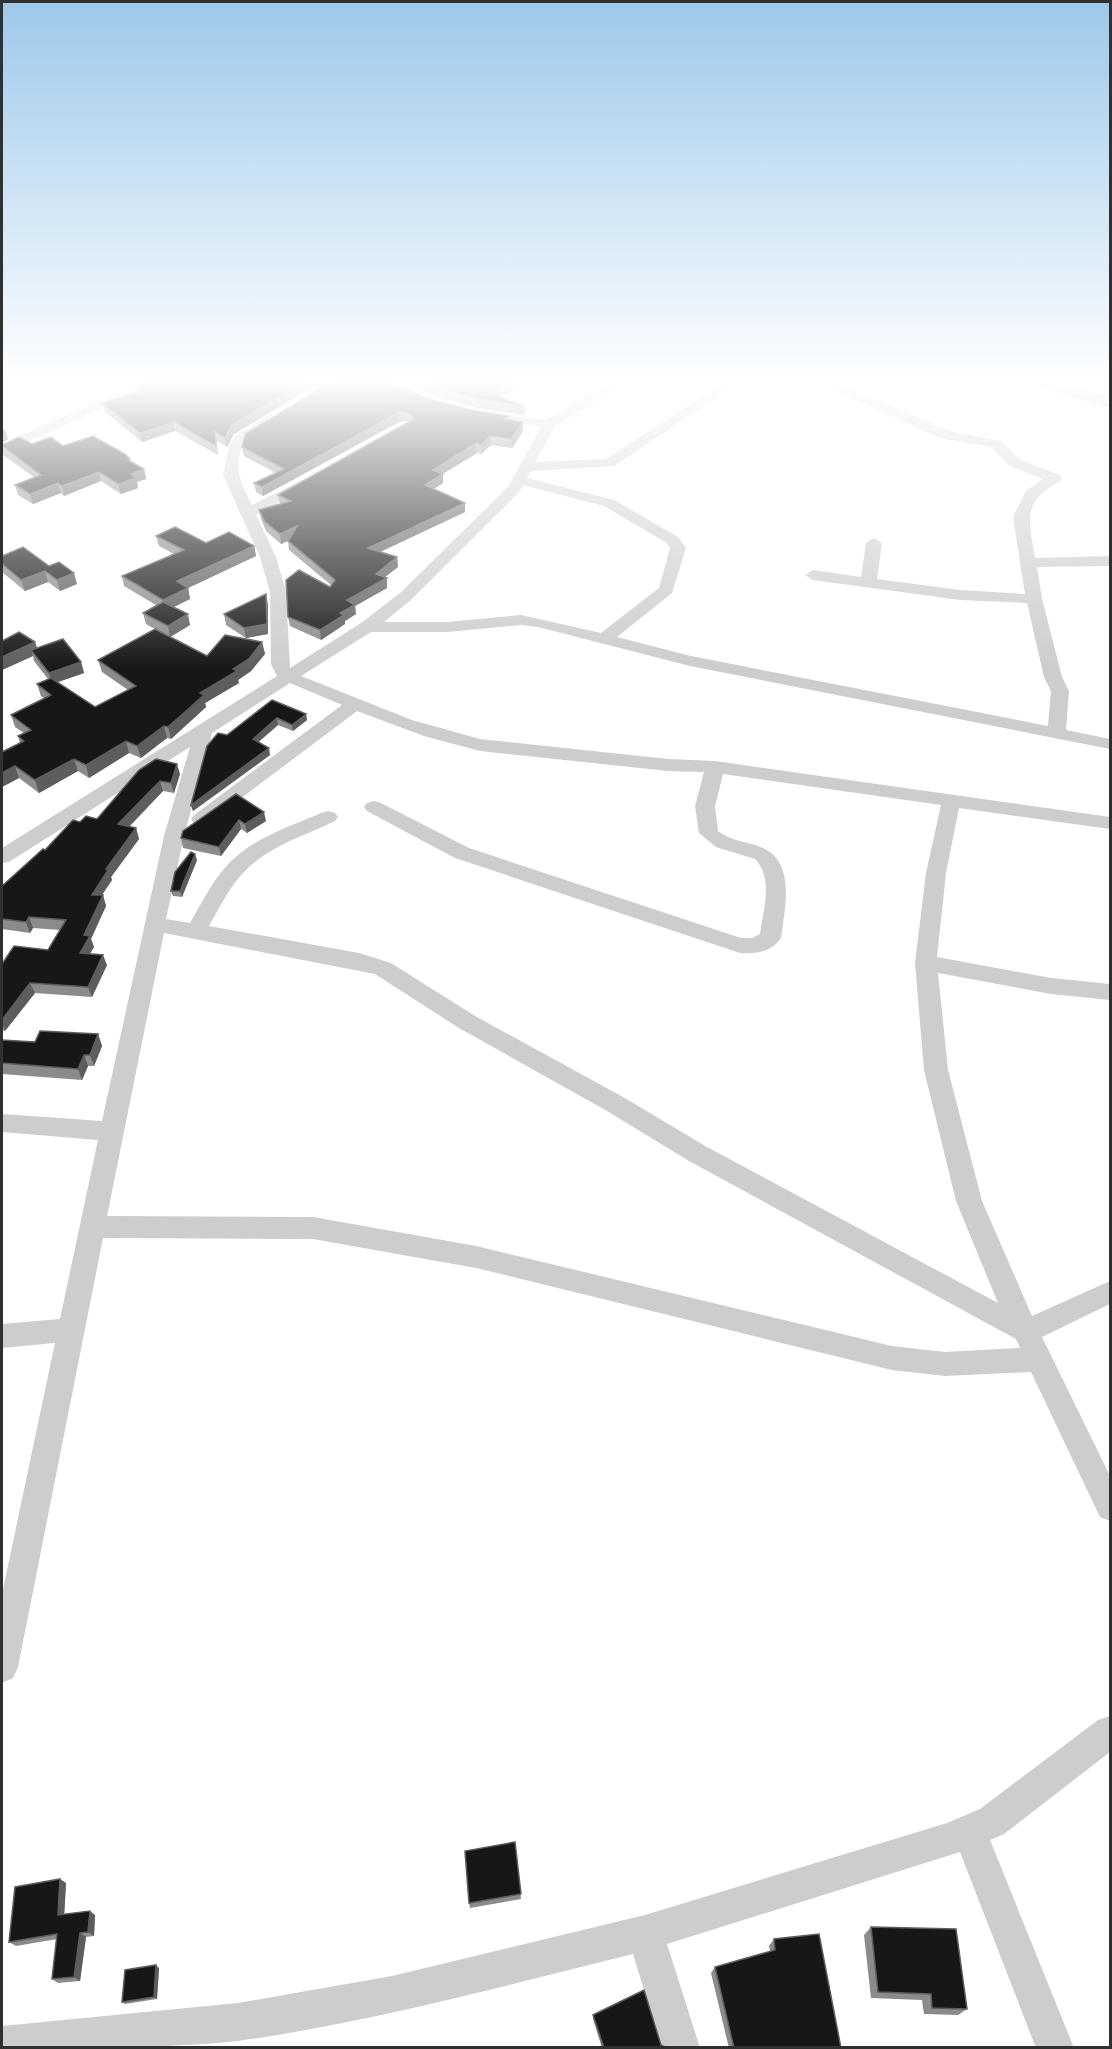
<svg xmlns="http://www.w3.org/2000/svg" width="1112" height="2049" font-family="'Alegreya Sans',sans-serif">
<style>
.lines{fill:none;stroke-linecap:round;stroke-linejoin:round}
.minor{fill:#cdcdcd;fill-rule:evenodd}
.secondary{fill:#bababa;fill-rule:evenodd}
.wall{fill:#8b8b8b}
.shaded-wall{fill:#5d5d5d}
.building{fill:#171717;stroke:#5d5d5d;stroke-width:1.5}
</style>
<rect width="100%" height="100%" fill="#fff"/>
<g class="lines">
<!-- minor -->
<g class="minor">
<polygon points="142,383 159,383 2,453 2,444"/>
<path d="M609,383H625L555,426L535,462L606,459L723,383H738L614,466L531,471L527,478L614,500L678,537L686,548L672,593L617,637L691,656L1048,726L1051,691L1044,677L1027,603L960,600L813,580L805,575L813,570L861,577L866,543L874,538L882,543L877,579L960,590L1025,594L1013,517L1026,491L1043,479L1010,466L991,447L940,438L820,383H837L949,431L1001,441L1020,460L1060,475L1062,478L1060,481C1021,503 1029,519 1035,558L1110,556V566L1037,567L1042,599L1062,677L1069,691L1066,730L1110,739V749L690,666L538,627L521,625L447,632H371L301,676L412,720L480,739L668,759L715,761L1110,817V829L959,808L946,873L937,957L1051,978L1110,984V1000L1051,994L938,973L948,1070L982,1201L1032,1316L1110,1281V1304L1042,1337L1110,1476V1521L1100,1517L1031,1372L945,1376L892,1370L476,1268L313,1239L103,1238L18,1667L13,1678L2,1683V1594L55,1343L2,1348V1324L60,1319L98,1140L2,1132V1114L102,1121L164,836L190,747L9,862L2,863V848L277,676L271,664L270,592L260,557L223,475L229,446L235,436L267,416L272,415L279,419L245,442C231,467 241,482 252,505L300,481L305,480L312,484L256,515L276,557L286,592L290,668L361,623L400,593L508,487L541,427L479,419L474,418L472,415L474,412L546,420ZM523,485L604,506L667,543L670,548L659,588L601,633L521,615L447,622H384L412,599L519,492ZM290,683L342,705L194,815L191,819L194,823L201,825L208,823L357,711L424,736L480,751L668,771L704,772L695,806L699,833L716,847L755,859C774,878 763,911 760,934L752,938H741L469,848L381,803L374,801L367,803L364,807L367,811L455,858L740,953C755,954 772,952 781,938C785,907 797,859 758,846C744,841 731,841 718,831L715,806L723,774L941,805L926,873L915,963L924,1070L956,1201L998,1303L707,1147L623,1097L475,1016L391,963L359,953L209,926C220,907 229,887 245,871C269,846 304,836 335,821L338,817L335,813L328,811L321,813C291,826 256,837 231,861C214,878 202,902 190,923L166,919L184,836L212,733ZM164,933L375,974L459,1028L607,1111L689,1161L1016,1339L1020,1348L945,1352L892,1346L476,1246L313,1217L107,1216Z"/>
<path d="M1110,1716V1752L1004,1834L990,1840L1074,2048H1036L960,1852L667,1944L700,2048H662L633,1954C503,1986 371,2022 238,2041C160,2049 80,2048 2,2048V2026L238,2003L392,1976L645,1915L947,1823L980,1809L1098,1720Z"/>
</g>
<!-- secondary -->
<polygon class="secondary" points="1034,383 1063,383 1110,397 1110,408 1037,387"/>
</g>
<!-- wall -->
<g class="wall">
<polygon points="144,383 319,383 234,434 227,447 217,441 218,455 175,431 142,442 105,412 102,403 135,392 133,387"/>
<polygon points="402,383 523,383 502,398 525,406 525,415 478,408 439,397"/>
<polygon points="427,398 509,420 523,422 523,431 512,448 491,445 481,454 477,453 443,474 443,483 434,489 465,512 380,552 397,557 398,567 385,577 387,578 387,588 355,606 356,614 345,621 345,624 321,640 290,626 288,617 331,585 289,550 288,541 281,544 266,531 261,519 259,510 280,504 278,495 408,422 406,421 399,422 263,496 256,492 254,483 276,473 244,456 242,447"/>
<polygon points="32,444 63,446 131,461 144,469 146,479 137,482 138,488 121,494 101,481 64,496 61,493 33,504 18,495 15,485 34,477 3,455 2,449 2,445"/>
<polygon points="156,536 206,543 254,546 256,556 188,588 190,599 173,607 190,625 170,637 146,624 143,613 156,605 124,586 122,576 174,554 159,546"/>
<polygon points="2,556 49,566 77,584 60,591 48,582 25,591 2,572"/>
<polygon points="268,604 268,634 246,638 226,625 224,614"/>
<polygon points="2,641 35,642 37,648 81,662 84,673 58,682 95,707 128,690 102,672 98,660 207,656 262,642 265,654 251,671 238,680 239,683 205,703 206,707 171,739 167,738 141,758 129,753 89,778 78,771 39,793 19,778 2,787 2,752 20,743 18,736 24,733 15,727 11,715 44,698 41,696 37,684 48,679 34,661 33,656 2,670"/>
<polygon points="272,700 306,714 307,720 293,731 278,725 258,742 270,755 193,811 191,805 227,735"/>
<polygon points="139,770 180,774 174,793 163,791 129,827 136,828 139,839 111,877 112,880 102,895 103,895 106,906 91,939 94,947 89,954 107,965 92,997 35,993 5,1031 2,1030 2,964 48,950 60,930 33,928 30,933 2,929 2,886 45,850 80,822 97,819"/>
<polygon points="236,794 266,821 247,833 241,829 221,856 183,848 181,838"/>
<polygon points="197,860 182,897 173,896 171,891"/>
<polygon points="98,1034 102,1046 94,1066 88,1066 82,1080 2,1074 2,1040 35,1042"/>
<polygon points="515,1842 521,1899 470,1908 469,1903"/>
<polygon points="66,1883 64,1914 95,1915 94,1936 86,1937 80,1981 58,1983 52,1979 57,1939 16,1946 9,1942"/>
<polygon points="871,1927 967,2009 958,2015 924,2014 922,2000 871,1998 864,1935"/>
<polygon points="774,1939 841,2048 729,2048 711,1973 715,1967 770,1951 769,1946"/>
<polygon points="159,1968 157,1999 125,2004 122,2002"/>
<polygon points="593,2015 661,2045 664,2048 602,2048 593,2019"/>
</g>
<!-- shaded-wall -->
<g class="shaded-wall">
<polygon points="303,383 319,383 234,434 227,447 225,438 232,425"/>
<polygon points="510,383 523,383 502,397 502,402 495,393"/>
<polygon points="405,412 406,421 399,422 263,496 262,487 398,413"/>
<polygon points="174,422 175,431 142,442 140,433"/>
<polygon points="523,422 523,431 512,448 511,439"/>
<polygon points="5,429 8,439 2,443 2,431"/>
<polygon points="490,436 491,445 481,454 481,445"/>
<polygon points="476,443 477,453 434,479 433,470"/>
<polygon points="144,469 146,479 137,482 138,488 121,494 118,484 131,474"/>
<polygon points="99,472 101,481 64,496 62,486"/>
<polygon points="443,474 443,483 425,494 425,485"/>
<polygon points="58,483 61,493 33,504 30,494"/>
<polygon points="465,503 465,512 369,557 368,548"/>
<polygon points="297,526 298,536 281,544 280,534"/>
<polygon points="254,546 256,556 188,588 190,599 166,611 163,600 177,581"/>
<polygon points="397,557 398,567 377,583 387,578 387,588 355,606 356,614 345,621 345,624 321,640 320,630 340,613 347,600 376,574"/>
<polygon points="45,571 48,582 25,591 21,580"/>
<polygon points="74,573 77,584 60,591 57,580"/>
<polygon points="266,594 268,604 268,634 246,638 244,628"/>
<polygon points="188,614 190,625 170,637 168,626"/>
<polygon points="35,642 39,654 31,650 33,656 2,670 2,657"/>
<polygon points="262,642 265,654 251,671 238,680 239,683 205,703 206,707 171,739 168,727 200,693 233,669"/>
<polygon points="81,662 84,673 52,684 49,673"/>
<polygon points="306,714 307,720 293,731 292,725"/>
<polygon points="277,718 278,725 254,746 253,739"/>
<polygon points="164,726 167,738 141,758 137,746"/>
<polygon points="126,741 129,753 89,778 86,765"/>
<polygon points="269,748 270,755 193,811 191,805"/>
<polygon points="74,759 78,771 39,793 35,780"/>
<polygon points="177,764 180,774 174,793 171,783"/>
<polygon points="15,766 19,778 2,787 2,773"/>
<polygon points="160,781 163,791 121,835 118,824"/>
<polygon points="264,812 266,821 247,833 245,824"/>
<polygon points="239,820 241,829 221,856 219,847"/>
<polygon points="136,828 139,839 111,877 112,880 95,905 92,895 106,869"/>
<polygon points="195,854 197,860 182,897 180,891"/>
<polygon points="103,895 106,906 91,939 94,947 84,964 80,953 84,935"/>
<polygon points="29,917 33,928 30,933 26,922"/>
<polygon points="103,955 107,965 92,997 88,987"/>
<polygon points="30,983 35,993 5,1031 2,1023 2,1020"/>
<polygon points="98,1034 102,1046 94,1066 90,1055"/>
<polygon points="84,1055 88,1066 82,1080 78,1069"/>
<polygon points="60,1879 66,1883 64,1919 58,1915"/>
<polygon points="90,1911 95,1915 94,1936 88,1932"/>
<polygon points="80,1933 86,1937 80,1981 74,1977"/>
<polygon points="156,1965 159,1968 157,1999 154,1997"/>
</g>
<!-- building -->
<g class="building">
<polygon points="144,383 303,383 232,425 225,438 215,432 216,446 174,422 140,433 102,403 139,391 133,387"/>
<polygon points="329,383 391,383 427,398 471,410 509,416 504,419 523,422 511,439 490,436 481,445 476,443 433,470 443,474 425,485 465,503 368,548 397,557 376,574 387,578 347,600 355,605 340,613 344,615 320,630 288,617 286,580 299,570 330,587 335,580 288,541 297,526 280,534 265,522 259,510 291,501 278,495 412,420 413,417 405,412 398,413 262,487 254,483 284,469 242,447 245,434"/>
<polygon points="425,383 510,383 495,393 502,395 498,397 525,406 478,399 438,388"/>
<polygon points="93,436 125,454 130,459 128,460 144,469 131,474 136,478 118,484 99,472 62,486 58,483 30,494 15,485 41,475 2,446 2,445 19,437 32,444 51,437 63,446"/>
<polygon points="175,527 206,543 229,532 254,546 177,581 188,588 163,600 122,576 184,550 156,536"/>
<polygon points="23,547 49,566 59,562 74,573 57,580 45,571 21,580 2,564 2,556"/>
<polygon points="266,594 267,624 244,628 224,614"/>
<polygon points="163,602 188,614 168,626 143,613"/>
<polygon points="155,629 207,656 225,635 262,642 249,659 233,669 237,671 200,693 204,695 168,727 164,726 137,746 126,741 86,765 74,759 35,780 15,766 2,773 2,752 24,741 18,736 31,730 11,715 51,695 37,684 51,678 95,707 136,686 98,660"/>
<polygon points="19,632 35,642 2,657 2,641"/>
<polygon points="63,639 81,662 49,673 31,650"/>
<polygon points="272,700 306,714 292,725 277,718 253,739 269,748 191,805 207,746 218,733 227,735"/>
<polygon points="156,759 177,764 171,783 160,781 118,824 136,828 106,869 108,870 92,895 103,895 84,935 90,936 80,953 103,955 88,987 30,983 2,1020 2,964 14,946 48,950 66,920 29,917 26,922 2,919 2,886 43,849 45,850 73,820 80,822 86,816 97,819 139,770"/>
<polygon points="236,794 264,812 245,824 239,820 219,847 181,838 183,831"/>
<polygon points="191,852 195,854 180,891 171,891 175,872"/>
<polygon points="40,1031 98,1034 90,1055 84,1055 78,1069 2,1063 2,1040 35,1042"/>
<polygon points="515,1842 521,1894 469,1903 465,1851"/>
<polygon points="60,1879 58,1915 90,1911 88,1932 80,1933 74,1977 52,1979 57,1934 9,1942 15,1887"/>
<polygon points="871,1927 956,1929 967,2009 932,2008 931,1994 878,1992"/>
<polygon points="819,1934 841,2048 734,2048 715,1967 775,1950 774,1939"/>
<polygon points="156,1965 154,1997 122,2002 125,1970"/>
<polygon points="644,1990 661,2045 665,2047 604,2048 593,2015"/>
</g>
<!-- sky -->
<linearGradient id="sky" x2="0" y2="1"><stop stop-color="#9cc8ea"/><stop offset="0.57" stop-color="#fff"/><stop offset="1" stop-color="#fff" stop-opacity="0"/></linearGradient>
<rect width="1112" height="670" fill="url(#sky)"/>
<!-- border -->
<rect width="1112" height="2049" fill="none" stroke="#303030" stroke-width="6"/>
</svg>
